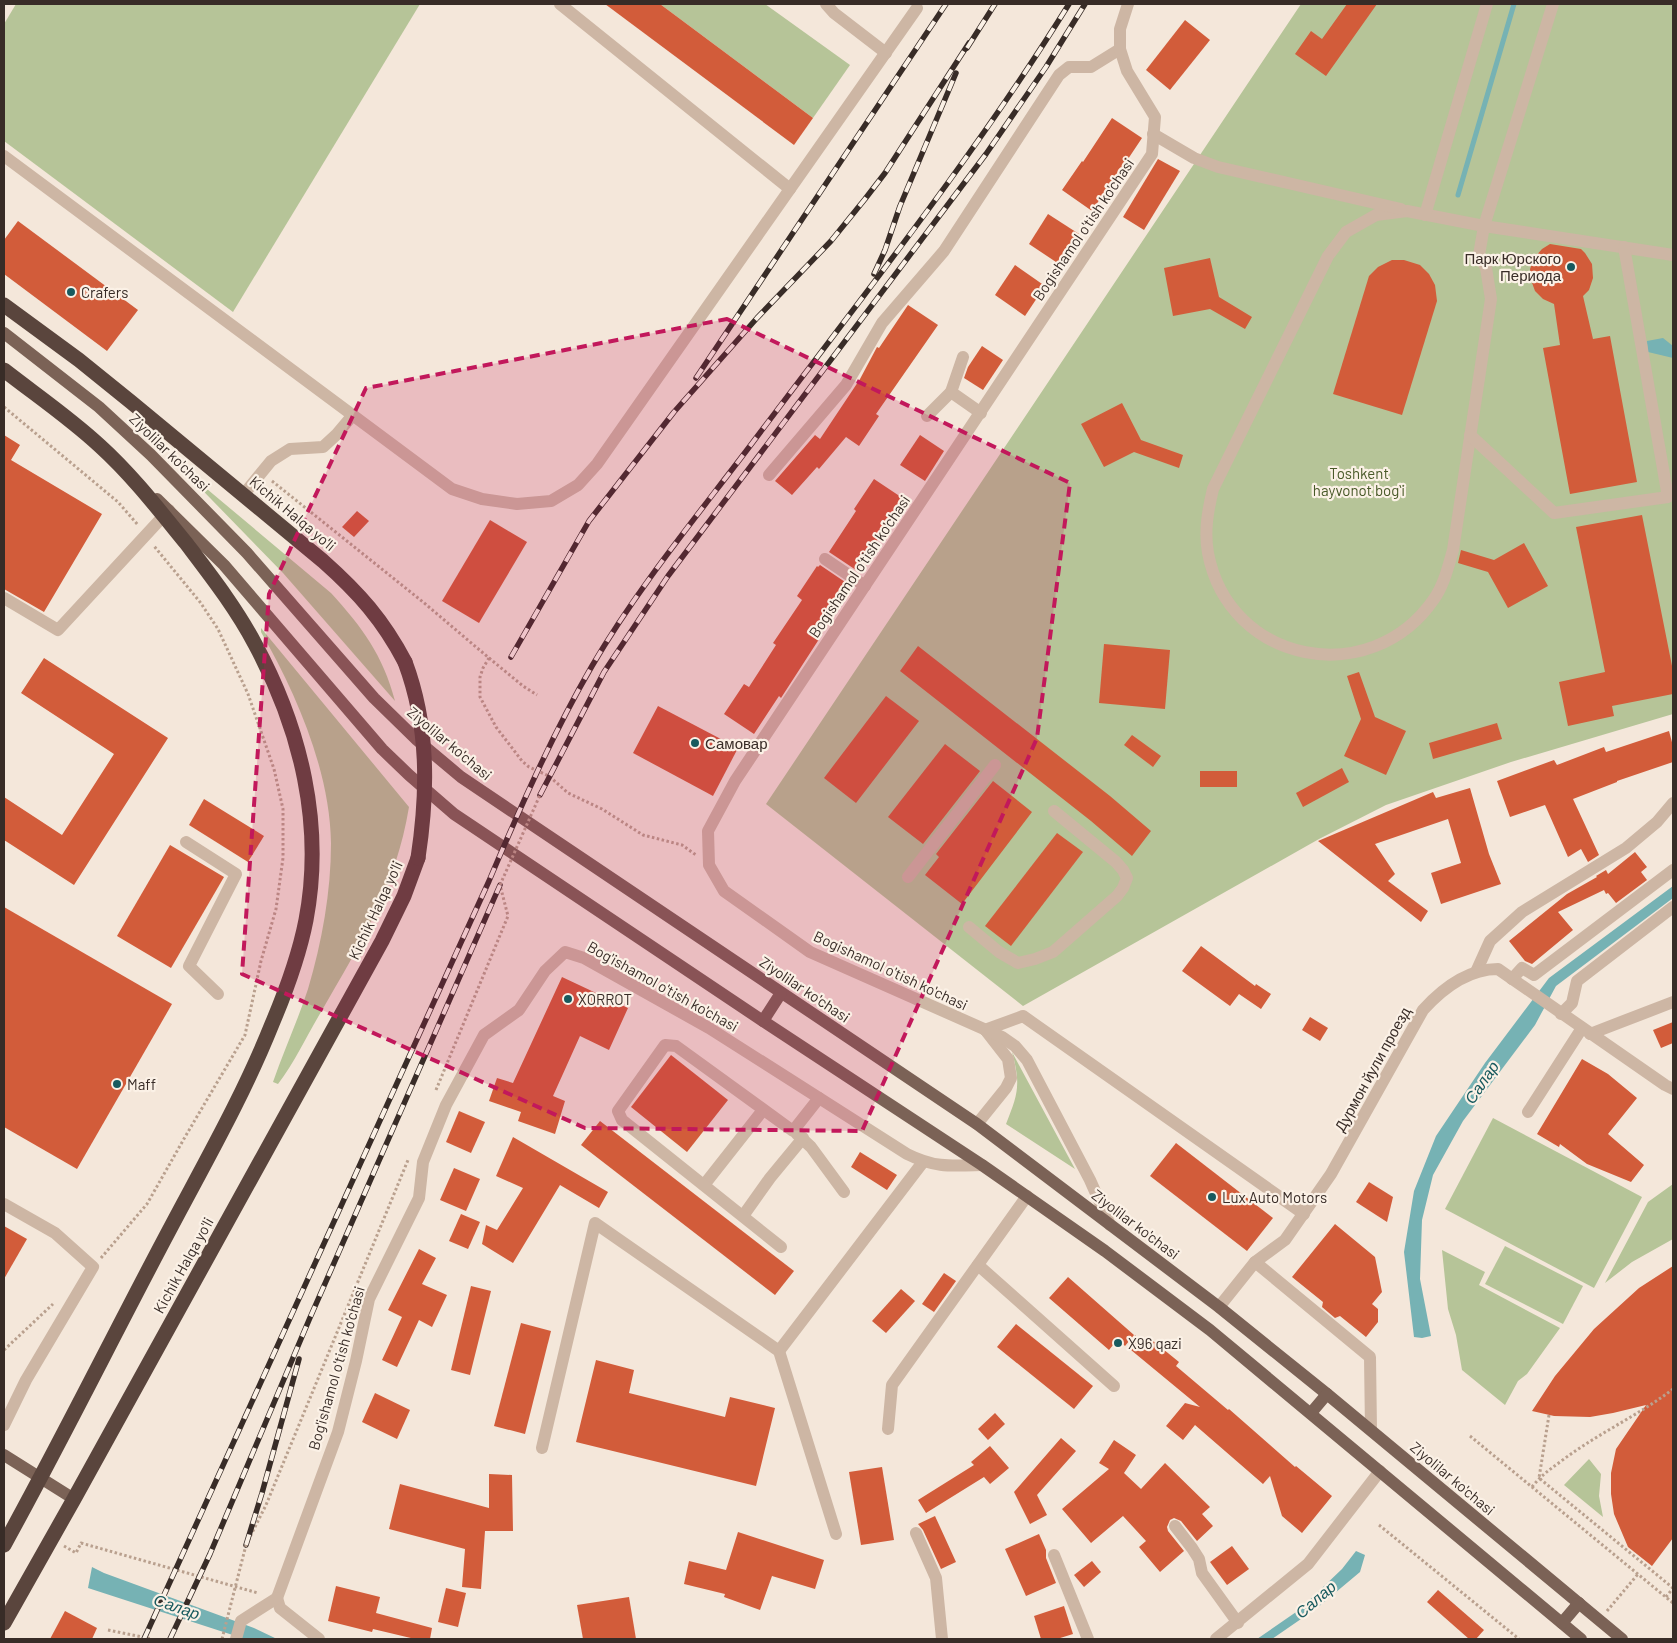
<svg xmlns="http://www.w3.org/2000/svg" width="1677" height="1643" font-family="Barlow,sans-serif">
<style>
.green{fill:#b6c498}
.water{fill:#76b2b4}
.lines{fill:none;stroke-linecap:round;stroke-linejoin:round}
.stream{stroke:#76b2b4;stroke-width:5}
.building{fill:#d25c3a}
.path{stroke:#b9a08e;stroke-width:3;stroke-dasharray:2.5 2.5;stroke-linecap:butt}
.minor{stroke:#cdb6a4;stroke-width:12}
.major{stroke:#7b6256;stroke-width:12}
.highway{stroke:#5a453d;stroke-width:15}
.rail-casing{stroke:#382c27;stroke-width:5.5}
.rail{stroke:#fbf1e6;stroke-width:4;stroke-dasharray:11;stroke-linecap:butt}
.path-bridge{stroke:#b9a08e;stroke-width:3;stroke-dasharray:2.5 2.5;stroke-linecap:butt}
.highway-bridge{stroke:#5a453d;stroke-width:15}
.marked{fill:#c2185b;fill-opacity:0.2;stroke:#c2185b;stroke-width:4;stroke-dasharray:10 6;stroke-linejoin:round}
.poi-dot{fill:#185a5e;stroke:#fbf1e6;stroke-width:2}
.labels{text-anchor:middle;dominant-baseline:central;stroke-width:4.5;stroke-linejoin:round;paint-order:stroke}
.street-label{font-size:15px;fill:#382c27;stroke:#fbf1e6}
.poi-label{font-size:15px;fill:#382c27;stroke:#fbf1e6;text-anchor:start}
.park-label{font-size:15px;fill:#485928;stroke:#fbf1e6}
.water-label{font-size:16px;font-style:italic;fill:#185a5e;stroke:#fbf1e6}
</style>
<rect width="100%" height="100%" fill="#f4e7da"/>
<!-- green -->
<g class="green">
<polygon points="16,4 420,4 233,312 4,141 4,24"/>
<polygon points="660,4 765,4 850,65 813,118"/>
<polygon points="1301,4 1673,4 1673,714 1511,762 1386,805 1319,839 1023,1006 766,804"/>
<path d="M176,463L331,593C362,627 383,655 395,701L283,573Z"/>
<path d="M261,628L409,807C396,886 361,943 321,1012C307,1035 295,1062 278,1084L273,1082C284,1050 298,1020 308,989C322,942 331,892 331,843C330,771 296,693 261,632Z"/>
<path d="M1012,1052L1075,1169L1006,1124C1018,1094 1021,1085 1012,1052Z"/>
<polygon points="1493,1118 1642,1197 1594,1288 1445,1209"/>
<polygon points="1673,1184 1673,1239 1632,1262 1605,1283 1648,1202"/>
<polygon points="1505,1246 1583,1286 1563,1324 1485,1284"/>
<polygon points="1442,1250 1485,1272 1479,1285 1560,1328 1527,1374 1518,1381 1505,1405 1462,1370 1456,1335 1448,1309"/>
<polygon points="1589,1459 1601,1474 1599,1496 1603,1517 1564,1485"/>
</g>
<!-- water -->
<g class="water">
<polygon points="1663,338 1673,346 1673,358 1648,352 1647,341"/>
<polygon points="1673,886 1673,898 1556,986 1535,1025 1463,1121 1433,1175 1422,1220 1420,1279 1431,1336 1422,1338 1414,1337 1404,1252 1414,1191 1436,1136 1485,1063 1549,978"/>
<polygon points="1356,1551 1365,1555 1360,1572 1317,1608 1272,1639 1257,1639 1299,1610 1342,1569"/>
<polygon points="92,1567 104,1573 254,1628 277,1639 245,1639 88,1588"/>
</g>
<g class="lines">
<!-- stream -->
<polyline class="stream" points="1458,195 1514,4"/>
</g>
<!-- building -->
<g class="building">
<polygon points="605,4 660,4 813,118 794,145"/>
<polygon points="1347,4 1377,4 1326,76 1295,54 1311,31 1322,39"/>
<polygon points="1185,20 1210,40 1170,90 1146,70"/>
<polygon points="1112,118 1142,138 1122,168 1121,167 1092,211 1062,190 1082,161 1083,162"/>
<polygon points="1158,159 1180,171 1144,230 1123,217"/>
<polygon points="1048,214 1079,234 1059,264 1029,244"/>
<polygon points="18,221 138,310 107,351 4,274 4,240"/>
<polygon points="1550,244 1581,249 1585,253 1592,264 1593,278 1589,290 1583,296 1593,339 1610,336 1637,482 1570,494 1543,348 1560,345 1554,304 1543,299 1535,291 1531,280 1530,269 1534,258 1542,249"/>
<polygon points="1210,258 1219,297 1252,317 1245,329 1210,309 1173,316 1164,268"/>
<polygon points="1392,260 1404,260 1420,265 1429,274 1435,285 1437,301 1402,415 1333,394 1369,276 1378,267"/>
<polygon points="1015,265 1045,286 1025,316 995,295"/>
<polygon points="908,305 938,325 876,414 879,416 859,446 846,437 819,469 817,467 792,495 775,481 815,435 820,439 860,379 877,347 879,348"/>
<polygon points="982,346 1003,360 983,390 964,378 968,367"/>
<polygon points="1122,403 1141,440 1183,455 1179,468 1134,452 1104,467 1081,424"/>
<polygon points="4,435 20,445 11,460 102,514 44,612 4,589"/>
<polygon points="920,435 944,451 925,481 900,465"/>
<polygon points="874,479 904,499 876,542 878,543 859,572 829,552 856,511 854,509"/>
<polygon points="357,511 369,521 354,537 342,527"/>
<polygon points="1642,515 1673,671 1673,694 1612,706 1614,716 1568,726 1559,682 1605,672 1576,527"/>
<polygon points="490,520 527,542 479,623 442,601"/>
<polygon points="1524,543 1548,586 1508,608 1488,572 1458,563 1461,550 1494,560"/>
<polygon points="820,565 848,584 818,630 823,633 781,698 779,696 754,734 724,714 744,684 749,687 776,645 773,643 802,600 797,596 817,566 818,567"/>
<polygon points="1104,644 1170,650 1165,709 1099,703"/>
<polygon points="918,646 1110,796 1151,831 1132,856 1091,821 900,671"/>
<polygon points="44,658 168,738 74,885 4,840 4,797 62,835 114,754 21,693"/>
<polygon points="1359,672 1375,717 1406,731 1386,775 1344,756 1361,719 1347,676"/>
<polygon points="886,696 919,721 856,803 824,778"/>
<polygon points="658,706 738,748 713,796 633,753"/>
<polygon points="1497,723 1502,739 1433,759 1429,743"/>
<polygon points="1669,731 1673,746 1673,762 1617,781 1617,782 1573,799 1599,855 1588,862 1581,849 1568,857 1545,805 1510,817 1497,781 1554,760 1557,765 1604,747 1606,752"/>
<polygon points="1132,735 1161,756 1153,767 1124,745"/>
<polygon points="945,744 980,771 923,844 888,817"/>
<polygon points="1342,768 1349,782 1303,807 1296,793"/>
<rect x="1200" y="771" width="37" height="16"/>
<polygon points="993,781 1032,812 962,904 925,875 939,857 936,854"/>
<polygon points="1470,788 1489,854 1501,884 1441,904 1431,873 1461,863 1448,819 1375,844 1395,874 1388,881 1428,911 1421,922 1318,841 1433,792 1436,798"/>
<polygon points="204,799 264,836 248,862 189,825"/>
<polygon points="1057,833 1083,852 1011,946 985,926"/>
<polygon points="170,845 224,877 171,968 117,936"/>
<polygon points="1635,852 1647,867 1641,872 1647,880 1616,903 1608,893 1606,894 1604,890 1558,912 1573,930 1532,964 1525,961 1509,941 1567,894 1597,877 1596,876 1606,870 1608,874"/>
<polygon points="4,907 172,1004 77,1169 4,1127"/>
<polygon points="1201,946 1255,986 1256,984 1271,994 1261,1009 1239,994 1230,1006 1182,971"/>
<polygon points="562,977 628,1008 609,1050 580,1036 553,1096 565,1101 555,1134 518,1121 521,1112 489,1101 497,1078 513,1083"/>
<polygon points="1310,1017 1328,1028 1320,1041 1302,1030"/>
<polygon points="1673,1022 1673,1043 1661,1048 1653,1030"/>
<polygon points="671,1055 728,1100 687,1152 631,1107"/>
<polygon points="1582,1059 1608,1074 1637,1098 1608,1134 1644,1165 1631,1182 1587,1164 1560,1144 1559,1147 1537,1134"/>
<polygon points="459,1111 485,1122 471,1153 446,1142"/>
<polygon points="600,1121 794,1271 775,1295 581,1145"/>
<polygon points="513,1137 608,1192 599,1208 560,1185 513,1263 482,1244 486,1225 497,1230 523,1188 496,1176"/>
<polygon points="1176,1143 1273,1218 1247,1251 1150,1176"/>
<polygon points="860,1152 897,1175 887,1190 851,1167"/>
<polygon points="454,1168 480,1179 466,1211 440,1200"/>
<polygon points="1369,1182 1393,1197 1387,1222 1356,1202"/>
<polygon points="461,1214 480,1222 468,1249 449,1241"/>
<polygon points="1335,1224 1375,1257 1382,1292 1372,1304 1378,1309 1378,1322 1366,1337 1340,1316 1335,1318 1322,1307 1323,1302 1292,1277"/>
<polygon points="4,1226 27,1239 4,1279"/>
<polygon points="419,1249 436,1258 422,1284 447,1295 432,1327 419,1320 397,1367 382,1360 402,1317 388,1310"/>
<polygon points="1673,1266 1673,1538 1652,1566 1628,1547 1614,1514 1611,1494 1611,1473 1616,1449 1646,1405 1613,1413 1590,1417 1554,1416 1532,1411 1555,1376 1594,1329 1639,1288"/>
<polygon points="944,1273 956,1281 934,1312 922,1304"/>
<polygon points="1068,1277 1134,1335 1125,1346 1118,1339 1109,1350 1049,1298"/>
<polygon points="471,1286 491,1291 470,1375 451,1370"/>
<polygon points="901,1289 915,1301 886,1333 872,1321"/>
<polygon points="521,1323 551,1331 525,1434 494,1426"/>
<polygon points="1016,1324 1093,1386 1074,1409 997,1347"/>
<polygon points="1135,1335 1142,1342 1147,1336 1179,1362 1176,1366 1228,1410 1229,1409 1295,1467 1296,1466 1332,1496 1302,1533 1282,1516 1270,1476 1263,1484 1195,1425 1183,1440 1166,1426 1185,1403 1200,1407 1131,1350"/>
<polygon points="596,1360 634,1370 629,1393 725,1417 730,1397 775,1408 756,1486 576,1442"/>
<polygon points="375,1393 410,1410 397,1439 362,1422"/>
<polygon points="995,1413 1005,1424 988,1440 978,1429"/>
<polygon points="1061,1438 1076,1451 1037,1495 1047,1515 1030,1524 1014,1492"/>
<polygon points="1114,1440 1136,1455 1124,1473 1141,1489 1165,1463 1210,1507 1202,1514 1213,1526 1197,1541 1181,1521 1174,1518 1170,1520 1167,1527 1168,1531 1184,1551 1160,1572 1139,1547 1146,1541 1123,1516 1091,1543 1062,1509 1109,1469 1099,1463"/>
<polygon points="990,1446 1009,1468 990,1484 984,1477 926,1513 918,1500 974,1465 971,1462"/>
<polygon points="882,1467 894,1540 861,1545 849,1472"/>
<polygon points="489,1474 512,1475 513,1531 485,1531 481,1589 462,1587 465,1549 389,1529 400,1484 489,1508"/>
<polygon points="935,1516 956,1562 941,1569 923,1530 918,1524"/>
<polygon points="738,1532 824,1560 815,1589 772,1576 760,1610 724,1597 725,1594 684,1584 689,1561 726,1570"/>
<polygon points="1039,1534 1046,1550 1046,1558 1056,1583 1026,1596 1005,1549"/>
<polygon points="1232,1546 1249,1569 1227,1585 1210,1562"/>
<polygon points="1092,1561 1101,1572 1084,1587 1074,1575"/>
<polygon points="336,1586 380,1597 376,1613 432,1628 430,1639 415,1639 373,1629 372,1632 328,1621"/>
<polygon points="446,1588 466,1593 458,1627 438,1622"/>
<polygon points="1438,1590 1484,1630 1476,1639 1469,1639 1427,1602"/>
<polygon points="629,1597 636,1639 583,1639 577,1605"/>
<polygon points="1064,1606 1073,1634 1057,1639 1041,1639 1034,1616"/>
<polygon points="65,1611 97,1628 92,1639 50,1639"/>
</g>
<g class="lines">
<!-- path -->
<g class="path">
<polyline points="4,407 118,502 138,525"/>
<polyline points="272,481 423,602 489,658 483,668 480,677 480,697 496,727 522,761 529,767 549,776 568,793 602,809 643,835 682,845 696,855"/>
<polyline points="489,658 523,686 537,695"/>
<polyline points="436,1090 508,916 500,885"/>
<polyline points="101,1258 147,1204 185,1137 245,1035 261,961 276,909 283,858 283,809 274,769 248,694 218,629 200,602 154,546"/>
<polyline points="4,1350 53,1304"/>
<polyline points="1549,1415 1539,1478 1673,1588 1673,1587"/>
<polyline points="1470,1436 1673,1603"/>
<path d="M1532,1487C1541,1475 1552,1468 1564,1459C1599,1433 1639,1415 1673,1389"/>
<polyline points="1379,1525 1519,1639"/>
<polyline points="246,1545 266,1505 408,1160"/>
<polyline points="64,1546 76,1553 81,1543 258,1593"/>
<polyline points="1666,1597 1673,1588"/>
<polyline points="1607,1611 1638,1574"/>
<polyline points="108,1630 152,1639"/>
</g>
<!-- minor -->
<g class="minor">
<polyline points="560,4 790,189"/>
<polyline points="826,4 834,13 886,53"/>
<path d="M1553,4L1484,226L1479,255L1486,268L1491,299L1453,550C1448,567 1444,585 1434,599C1371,691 1229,664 1208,553C1204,531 1208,510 1213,489L1328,256L1346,232L1376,215L1407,211L1484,226L1673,255"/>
<polyline points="1153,134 1194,158 1218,167 1401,209"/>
<polyline points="4,156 452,489 482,499 517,504 551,501 578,485 597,464 917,8"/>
<polyline points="1425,215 1487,4"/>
<polyline points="963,357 951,392 981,413"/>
<polyline points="927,416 951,392"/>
<polyline points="1470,435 1554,513 1668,497 1624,247"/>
<polyline points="769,475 846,385 882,323 944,251 1059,75 1069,67 1091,67 1120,49"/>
<polyline points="244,494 271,461 290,449 323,447 336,435 352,416"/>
<polyline points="825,559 865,586"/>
<polyline points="4,598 58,630 169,510"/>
<polyline points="186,842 236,874 189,966 218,994"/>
<polyline points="908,877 995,765"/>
<polyline points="969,927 999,952 1018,963 1035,959 1053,952 1117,896 1123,888 1127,878 1123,870 1116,862 1054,811"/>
<polyline points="1476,972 1490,941 1522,912 1626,848 1657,822 1673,803"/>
<polyline points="1512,979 1522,968 1534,975 1673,870"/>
<polyline points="1561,1014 1572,1003 1577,981 1673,907"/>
<polyline points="985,1030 1023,1016 1304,1214"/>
<polyline points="1590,1034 1673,1002"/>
<polyline points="1528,1112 1582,1028"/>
<polyline points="977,1124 1006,1088 1011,1078 1008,1059 987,1032"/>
<polyline points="797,1134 811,1147 844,1192"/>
<polyline points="704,1185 763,1110"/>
<polyline points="4,1204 55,1233 93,1267 26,1380 4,1425"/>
<polyline points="743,1216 770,1178 803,1138"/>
<polyline points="1110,1225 1090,1180 1027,1060 1015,1046 1002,1037 810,952 724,891 709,865 708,831 735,781 1152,154 1155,117 1127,71 1120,49 1120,29 1128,4"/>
<polyline points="781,1247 622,1120 618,1111 665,1045 676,1046 793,1131 819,1098"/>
<polyline points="1255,1262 1370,1357 1371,1430"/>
<polyline points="978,1265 1114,1386"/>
<path d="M1219,1307L1255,1262L1285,1240L1331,1174L1423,1010C1442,989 1468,969 1498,969L1665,1085L1673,1089"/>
<polyline points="779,1351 923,1162"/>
<polyline points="888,1429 892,1385 1027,1196"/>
<polyline points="542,1448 595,1223 779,1351 836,1534"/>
<polyline points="1175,1526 1192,1548 1199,1559 1202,1573 1238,1623"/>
<polyline points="916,1533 936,1578 942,1639"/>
<polyline points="1054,1555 1088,1639"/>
<path d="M277,1598L338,1432L356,1361L369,1299L419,1198L423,1162L446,1105L484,1035L519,1010L545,971L565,952L584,958L709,1028L907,1154C935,1168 951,1166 982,1165"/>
<polyline points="277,1598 280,1608 319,1639"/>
<polyline points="236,1639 241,1621 277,1598"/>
<polyline points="1216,1639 1308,1564 1380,1471"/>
</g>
<!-- major -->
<g class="major">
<polyline points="4,333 99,407 151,455 247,553 374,698 417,740 461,777 977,1124 1219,1307 1327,1394 1622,1639"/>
<polyline points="157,499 224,565 382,749 409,775 454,814 763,1021 982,1165 1105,1251 1210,1330 1581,1639"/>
<polyline points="763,1021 781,993"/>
<polyline points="1311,1413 1327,1394"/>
<polyline points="4,1455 74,1499"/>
<polyline points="1562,1623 1579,1603"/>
</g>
<!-- highway -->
<g class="highway">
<path d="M4,305L79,360L131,402L323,561C359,593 383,620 405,662"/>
<path d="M4,370C36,395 70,418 100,446C132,475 159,510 186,543C211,576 236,608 255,644C301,729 324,825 306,920C299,956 286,991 272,1024C244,1094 207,1159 172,1225C115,1332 62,1440 4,1545"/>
<polyline points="4,1623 74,1499 382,941 404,896 418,858"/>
</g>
<defs>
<g id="rail">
<polyline points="967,48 995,4"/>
<polyline points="874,274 885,250 900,206 956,73"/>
<polyline points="696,378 946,4"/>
<polyline points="511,657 589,521 674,412 757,318 831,241 865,199 885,173 969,43"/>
<polyline points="540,795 604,672 668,576 986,154 1046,67 1085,4"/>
<polyline points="246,1545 262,1493 299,1359"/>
<path d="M144,1639L489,881C520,808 552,735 592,666C638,587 698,515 753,442C861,298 974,157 1069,4"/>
<polyline points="170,1639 210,1554 309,1320 500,885"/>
</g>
</defs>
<!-- rail casing -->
<use href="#rail" class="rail-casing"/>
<!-- rail -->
<use href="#rail" class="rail"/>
<!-- path-bridge -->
<g class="path-bridge">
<polyline points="500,885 540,795"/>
<polyline points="222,1639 246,1545"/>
</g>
<!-- highway-bridge -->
<path class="highway-bridge" d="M405,662C429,726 428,792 418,858"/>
</g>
<!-- marked area -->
<path class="marked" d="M727,319L1070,483L1037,738L862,1131L585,1128L242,974L269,594L366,388Z"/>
<!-- markers -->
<g class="poi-dot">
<circle cx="1571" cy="267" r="5"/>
<circle cx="71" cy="292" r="5"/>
<circle cx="695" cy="743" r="5"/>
<circle cx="568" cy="999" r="5"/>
<circle cx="117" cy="1084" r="5"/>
<circle cx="1212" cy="1197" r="5"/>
<circle cx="1118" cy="1343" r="5"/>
</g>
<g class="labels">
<!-- street labels -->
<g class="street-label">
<text transform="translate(1083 229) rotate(-56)">Bogishamol o'tish ko'chasi</text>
<text transform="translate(170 452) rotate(44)">Ziyolilar ko'chasi</text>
<text transform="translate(293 513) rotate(40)">Kichik Halqa yo'li</text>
<text transform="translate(859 566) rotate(-56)">Bogishamol o'tish ko'chasi</text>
<text transform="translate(450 743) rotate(40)">Ziyolilar ko'chasi</text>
<text transform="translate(375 910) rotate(-65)">Kichik Halqa yo'li</text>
<text transform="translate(891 970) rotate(25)">Bogishamol o'tish ko'chasi</text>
<text transform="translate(663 986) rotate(29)">Bog'ishamol o'tish ko'chasi</text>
<text transform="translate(805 989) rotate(34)">Ziyolilar ko'chasi</text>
<text transform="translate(1372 1069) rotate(-61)">Дурмон йули проезд</text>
<text transform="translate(1136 1224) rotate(37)">Ziyolilar ko'chasi</text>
<text transform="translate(183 1265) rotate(-61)">Kichik Halqa yo'li</text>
<text transform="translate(336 1368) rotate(-74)">Bog'ishamol o'tish ko'chasi</text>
<text transform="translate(1453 1478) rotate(40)">Ziyolilar ko'chasi</text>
</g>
<!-- poi labels -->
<g class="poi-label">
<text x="1561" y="258" text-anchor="end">Парк Юрского<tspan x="1561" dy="17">Периода</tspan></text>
<text x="81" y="292">Crafers</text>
<text x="705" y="743">Самовар</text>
<text x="578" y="999">XORROT</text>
<text x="127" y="1084">Maff</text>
<text x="1222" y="1197">Lux Auto Motors</text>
<text x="1128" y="1343">X96 qazi</text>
</g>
<!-- park labels -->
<g class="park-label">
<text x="1359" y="473">Toshkent<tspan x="1359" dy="17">hayvonot bogʻi</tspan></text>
</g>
<!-- water labels -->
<g class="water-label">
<text transform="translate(1481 1082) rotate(-56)">Салар</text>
<text transform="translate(1315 1599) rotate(-41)">Салар</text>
<text transform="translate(177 1606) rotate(19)">Салар</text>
</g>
</g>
<!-- border -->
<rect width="1677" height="1643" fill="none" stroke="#382c27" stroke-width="10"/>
</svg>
